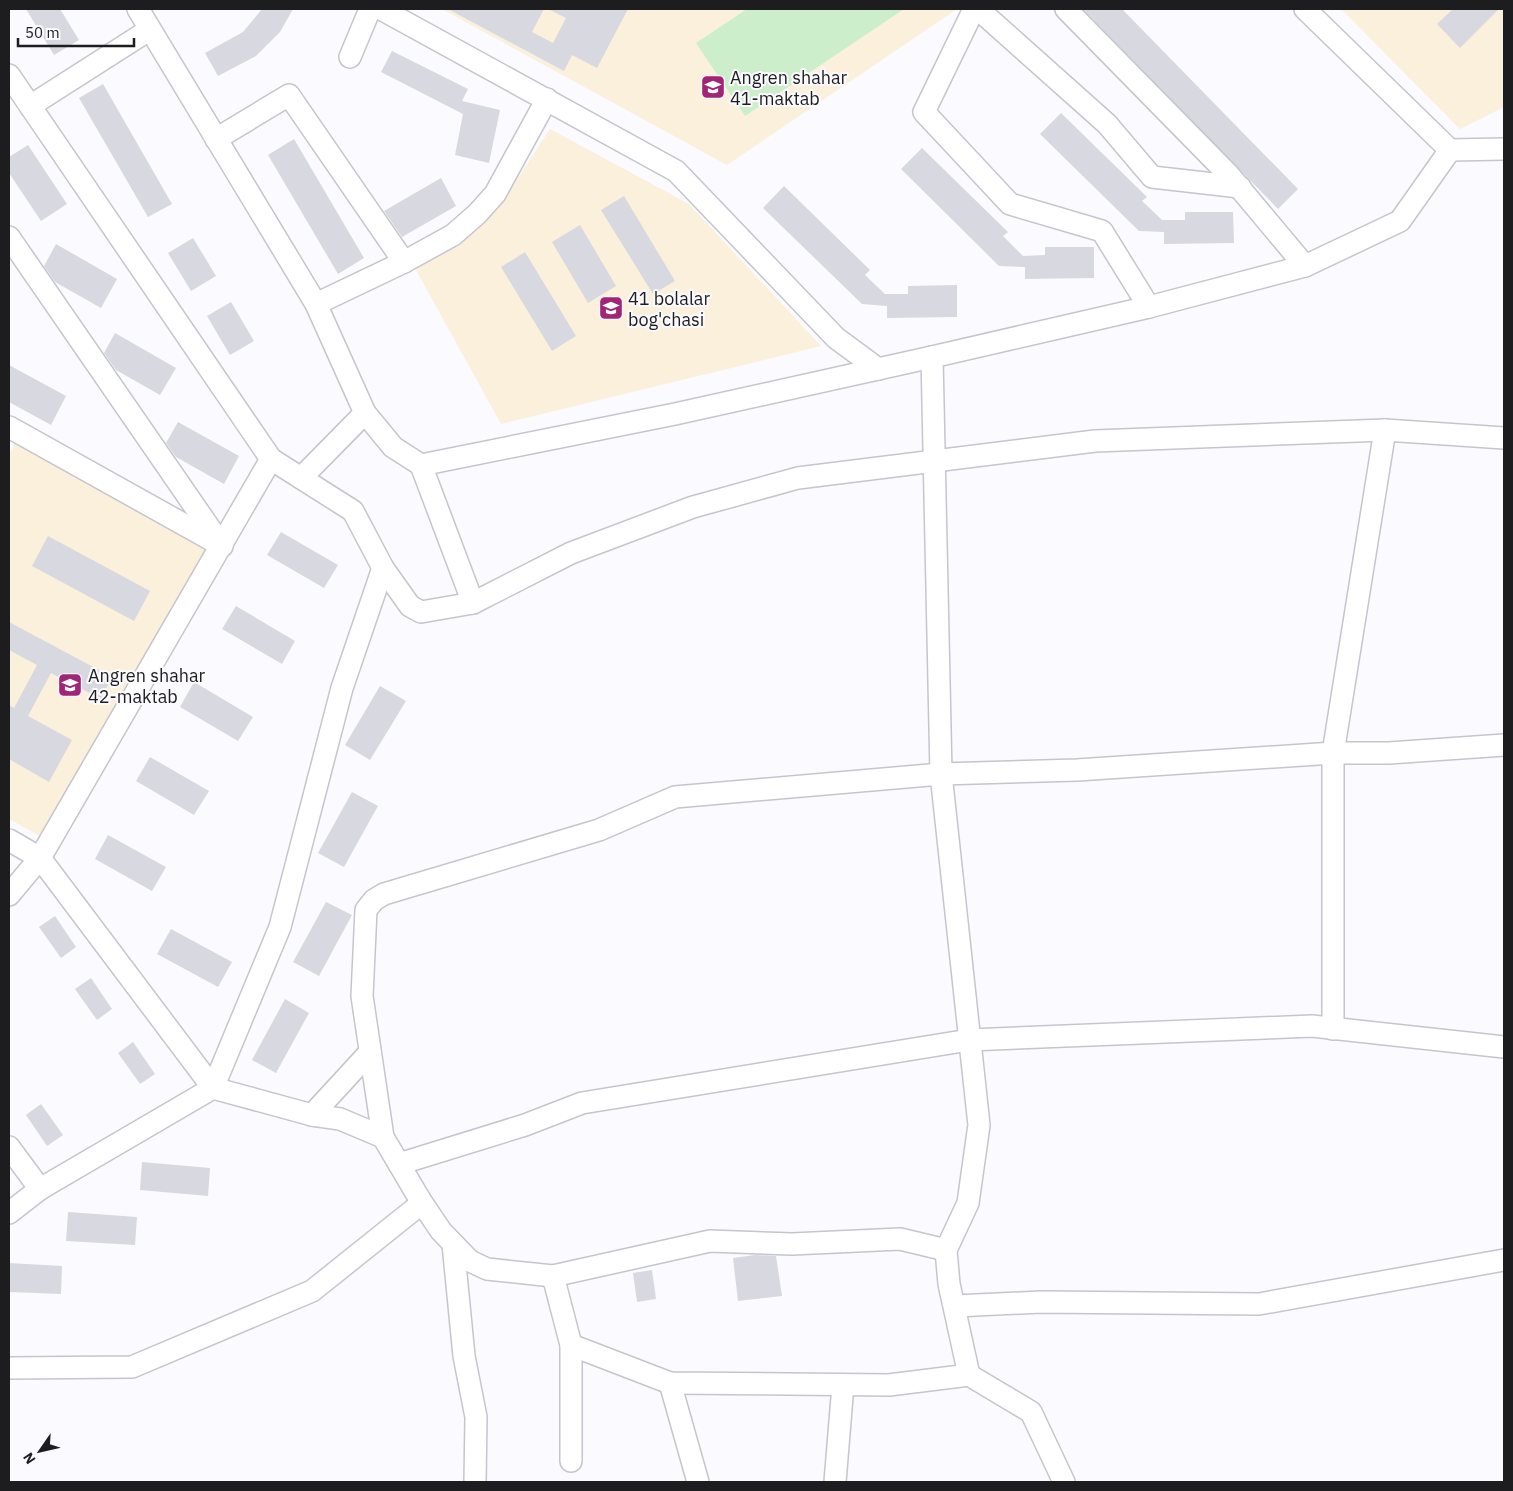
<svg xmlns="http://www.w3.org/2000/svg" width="1513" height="1491" font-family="'IBM Plex Sans',sans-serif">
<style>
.education{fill:#faf0db}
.green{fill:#cdeeca}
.building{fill:#d8d8e0}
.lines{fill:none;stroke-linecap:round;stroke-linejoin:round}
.minor-casing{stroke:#c5c5cd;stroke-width:24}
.minor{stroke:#fff;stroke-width:21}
.labels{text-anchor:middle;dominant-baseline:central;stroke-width:4;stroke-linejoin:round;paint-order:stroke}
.poi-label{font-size:18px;fill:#1d1d20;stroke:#fafaff;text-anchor:start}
</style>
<rect width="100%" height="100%" fill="#fafaff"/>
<!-- education -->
<g class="education">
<polygon points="442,9 957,9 727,165"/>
<polygon points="1341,9 1504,9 1504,107 1460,129"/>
<polygon points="550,129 689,204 821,346 501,424 416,270 497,210"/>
<polygon points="16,442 208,551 45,839 9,819 9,455"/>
</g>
<!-- green -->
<polygon class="green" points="747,9 904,9 745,116 696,43"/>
<!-- building -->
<g class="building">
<polygon points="26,9 60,9 79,40 54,55"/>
<polygon points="262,9 293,9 280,32 256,56 218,76 205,53 243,32"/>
<polygon points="448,9 544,9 532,32 553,43 566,18 548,9 628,9 597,68 572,55 564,71"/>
<polygon points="1083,9 1122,9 1298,189 1278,209"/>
<polygon points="1453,9 1499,9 1460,48 1437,24"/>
<polygon points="392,51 468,89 462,101 500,110 489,163 455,155 463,114 381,72"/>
<polygon points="103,84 172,204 148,217 79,98"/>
<polygon points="1061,113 1147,197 1142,201 1162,220 1185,220 1185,212 1233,212 1234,243 1164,244 1164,232 1139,231 1040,134"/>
<polygon points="294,139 364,258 338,274 268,155"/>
<polygon points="28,145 67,204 41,221 9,173 9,157"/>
<polygon points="922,148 1008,232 1003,236 1023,256 1045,255 1045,247 1094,247 1094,278 1025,279 1025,267 999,266 901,169"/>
<polygon points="441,178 456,206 402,237 384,211"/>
<polygon points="784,186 870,270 865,275 885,294 908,294 908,286 957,285 957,317 887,318 887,306 862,304 763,208"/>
<polygon points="624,196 675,281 653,294 601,210"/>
<polygon points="580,225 616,286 588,303 552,242"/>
<polygon points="193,238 216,276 191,291 168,253"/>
<polygon points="56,244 117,279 101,308 55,282 44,266"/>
<polygon points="525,252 576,336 552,351 501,267"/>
<polygon points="231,302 254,341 230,355 207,316"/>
<polygon points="115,333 176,368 160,395 116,370 104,353"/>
<polygon points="9,365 66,396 51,425 9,402"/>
<polygon points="178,422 239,456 224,484 176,457 166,443"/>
<polygon points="281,532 338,565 324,588 267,555"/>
<polygon points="48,536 150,591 134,621 32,566"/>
<polygon points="236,606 295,641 282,664 222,629"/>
<polygon points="9,622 112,677 101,699 51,673 28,716 72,740 49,782 9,759 9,705 14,708 37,665 9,650"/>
<polygon points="194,682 253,717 238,741 180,707"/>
<polygon points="380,686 406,701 370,760 345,745"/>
<polygon points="150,757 209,791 194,815 136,781"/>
<polygon points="352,792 378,806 344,867 318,853"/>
<polygon points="108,835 166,867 152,891 95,859"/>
<polygon points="326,902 352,915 319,976 293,962"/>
<polygon points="55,916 76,947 61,958 39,927"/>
<polygon points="171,929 232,962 218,987 157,954"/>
<polygon points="91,978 112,1009 97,1020 75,989"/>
<polygon points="285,999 309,1013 276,1073 252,1060"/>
<polygon points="133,1042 155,1074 140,1084 118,1053"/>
<polygon points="41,1104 63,1135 47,1146 26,1115"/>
<polygon points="142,1162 210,1168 208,1196 140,1190"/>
<polygon points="68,1212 137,1217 135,1245 66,1241"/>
<polygon points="755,1255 776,1256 782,1296 738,1301 733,1258"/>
<polygon points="9,1263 62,1266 61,1294 9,1292"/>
<polygon points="652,1270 656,1299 637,1302 633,1273"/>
</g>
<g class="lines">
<defs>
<g id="minor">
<polyline points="138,9 316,304 365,413 393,447 421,465 473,603"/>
<polyline points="381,9 676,171 836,338 878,369"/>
<polyline points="974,9 924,112 1010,204 1102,231 1149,307"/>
<polyline points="978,9 1107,124 1152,177 1240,187"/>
<polyline points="1066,9 1228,174 1305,266"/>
<polyline points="1305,9 1450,150 1504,149"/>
<polyline points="350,57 370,9"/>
<polyline points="9,75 271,459 353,511 383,568 410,606 421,612 473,603 571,553 693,507 798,478 1095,441 1385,430 1504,438"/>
<polyline points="30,106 149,30"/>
<polyline points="216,139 289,95 404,262"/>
<polyline points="9,237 222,546"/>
<polyline points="316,304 404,262 453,235 477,214 495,194 547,99"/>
<polyline points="932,357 941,774 979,1125 968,1203 946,1250 949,1284 969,1375"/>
<polyline points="9,427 217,543"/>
<polyline points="421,465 675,414 932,357 1149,307 1305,266 1400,221 1450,150"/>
<polyline points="301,478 365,413"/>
<polyline points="9,840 40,858 213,1088 312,1115 340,1119 383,1137"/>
<polyline points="9,895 40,858 271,459"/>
<polyline points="1333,1029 1333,753 1385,430"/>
<polyline points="312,1115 370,1052"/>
<polyline points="9,1147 40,1189"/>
<polyline points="399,1164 525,1125 582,1103 969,1040 1312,1026 1504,1047"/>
<polyline points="9,1213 40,1189 213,1088 280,927 342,688 383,568"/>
<polyline points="453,1244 464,1356 476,1417 475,1482"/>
<polyline points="946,1250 900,1239 792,1244 710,1241 553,1276 487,1269 470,1261 441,1231 422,1203 383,1137 362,996 366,910 374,900 384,894 599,830 675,797 941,774 1077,770 1333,753 1389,753 1504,745"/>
<polyline points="553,1276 571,1345 571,1461"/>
<polyline points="955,1306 1041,1302 1259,1304 1504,1260"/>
<polyline points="571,1345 670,1383 889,1385 969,1375 1031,1412 1064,1482"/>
<polyline points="9,1368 132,1367 312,1291 422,1203"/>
<polyline points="670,1383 698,1482"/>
<polyline points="835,1482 843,1385"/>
</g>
</defs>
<!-- minor casing -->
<use href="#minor" class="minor-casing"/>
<!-- minor -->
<use href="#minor" class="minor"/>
</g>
<!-- icons -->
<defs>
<symbol id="school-square" viewBox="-11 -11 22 22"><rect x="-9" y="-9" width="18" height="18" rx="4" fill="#a22477" stroke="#fafaff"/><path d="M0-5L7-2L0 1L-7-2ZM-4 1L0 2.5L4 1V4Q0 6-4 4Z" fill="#fff"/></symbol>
</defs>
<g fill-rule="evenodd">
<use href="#school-square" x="699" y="73" width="28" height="28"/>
<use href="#school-square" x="597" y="294" width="28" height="28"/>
<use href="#school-square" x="56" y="671" width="28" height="28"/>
</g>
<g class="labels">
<!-- poi labels -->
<g class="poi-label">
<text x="730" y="77">Angren shahar<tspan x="730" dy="21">41-maktab</tspan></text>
<text x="628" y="298">41 bolalar<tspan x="628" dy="21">bog'chasi</tspan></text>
<text x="88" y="675">Angren shahar<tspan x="88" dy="21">42-maktab</tspan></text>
</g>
</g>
<!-- border -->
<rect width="1513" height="1491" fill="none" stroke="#1d1d20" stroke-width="20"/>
<!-- north arrow -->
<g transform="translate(40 1451) rotate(236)" stroke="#fafaff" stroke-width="4" paint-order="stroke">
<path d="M0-4L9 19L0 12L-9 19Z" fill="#1d1d20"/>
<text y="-8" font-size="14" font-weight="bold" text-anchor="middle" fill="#1d1d20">N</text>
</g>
<!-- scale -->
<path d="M18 38v8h116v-8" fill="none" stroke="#1d1d20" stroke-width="2.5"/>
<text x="25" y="38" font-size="15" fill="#1d1d20" stroke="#fafaff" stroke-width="4" paint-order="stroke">50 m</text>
</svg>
